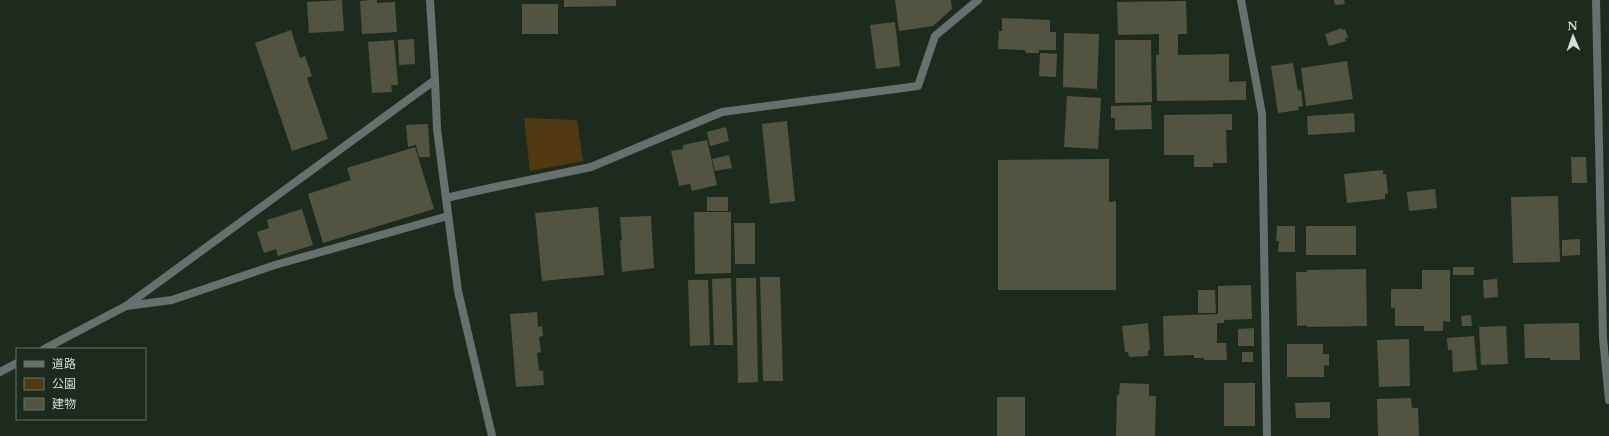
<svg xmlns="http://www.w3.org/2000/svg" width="1609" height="436" font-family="'Libre Baskerville','Noto Sans JP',serif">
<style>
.green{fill:#513a12}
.building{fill:#525441}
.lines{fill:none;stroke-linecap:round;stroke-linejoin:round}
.minor{stroke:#66716f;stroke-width:8}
.tertiary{stroke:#66716f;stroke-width:8}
</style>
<rect width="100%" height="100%" fill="#1d2b1e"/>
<!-- green -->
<polygon class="green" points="524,118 577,120 583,161 530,171"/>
<!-- building -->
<g class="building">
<polygon points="342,0 344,31 309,33 307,2"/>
<polygon points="369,0 377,0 377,3 395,2 397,32 362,34 360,1"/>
<polygon points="564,0 616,0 616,6 564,7"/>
<polygon points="895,0 951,0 952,9 933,26 899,31"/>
<polygon points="1334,0 1344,0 1345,4 1335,5"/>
<polygon points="1186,1 1187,34 1178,34 1178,55 1229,54 1229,82 1246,81 1246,100 1157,101 1156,55 1176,55 1159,55 1159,34 1118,35 1117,2"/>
<rect x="522" y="4" width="36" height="30"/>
<polygon points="1002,18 1050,20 1050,32 1056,32 1056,50 1039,50 1039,53 1026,53 1025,50 998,49 999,31 1002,31"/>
<polygon points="895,22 900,66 876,69 870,25"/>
<polygon points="1342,28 1342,30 1345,29 1348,38 1345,38 1346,41 1329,46 1325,34"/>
<polygon points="291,30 300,58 305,56 312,76 307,78 328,139 292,151 255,43"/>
<polygon points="1064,33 1099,34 1097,89 1063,87"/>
<polygon points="414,39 415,64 399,65 398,40"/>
<polygon points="394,40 398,85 391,85 392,92 372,93 368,42"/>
<polygon points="1115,40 1151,40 1152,102 1115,103"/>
<polygon points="1040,53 1057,54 1056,77 1039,76"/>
<polygon points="1347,61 1353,99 1306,106 1301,68"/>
<polygon points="1293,63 1298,91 1301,90 1303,106 1298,107 1299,110 1278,113 1271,66"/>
<polygon points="1067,96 1101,98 1098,149 1064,147"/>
<polygon points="1151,105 1152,129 1115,130 1115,118 1111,118 1111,106"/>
<polygon points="1354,113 1355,132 1308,135 1307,116"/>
<polygon points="1232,114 1232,130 1226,130 1227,163 1213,163 1213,167 1194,167 1194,155 1164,155 1164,115"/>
<polygon points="787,121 795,201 770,204 762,124"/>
<polygon points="428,124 430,157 419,157 416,145 408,147 406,125"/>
<polygon points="726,127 729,141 710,146 707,132"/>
<polygon points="707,140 717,185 692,191 690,184 679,186 671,151 683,149 683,145"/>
<polygon points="415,147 434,209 323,243 308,194 351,180 347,168"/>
<polygon points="729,155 732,168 715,171 712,159"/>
<polygon points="1571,157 1586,157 1587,183 1572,183"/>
<polygon points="1109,159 1109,202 1116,201 1116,290 998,290 998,160"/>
<polygon points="1383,170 1383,174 1386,174 1388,193 1385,194 1385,199 1347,203 1344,174"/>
<polygon points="1435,189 1437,208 1409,211 1407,192"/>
<polygon points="1558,196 1560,262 1513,263 1511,197"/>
<rect x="707" y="197" width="21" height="14"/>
<polygon points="598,207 604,275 542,281 535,213"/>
<polygon points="302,209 313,245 278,256 276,249 264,253 257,232 269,228 267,220"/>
<polygon points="694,212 731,212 731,273 695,274"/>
<polygon points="651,216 654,268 622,272 620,240 622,240 620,217"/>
<polygon points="734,223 755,223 755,264 735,264"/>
<polygon points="1277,226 1295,226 1295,252 1278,252 1279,241 1276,241"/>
<rect x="1306" y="226" width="50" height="29"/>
<polygon points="1580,239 1580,255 1562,256 1562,240"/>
<rect x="1453" y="267" width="21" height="8"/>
<polygon points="1366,269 1367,326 1307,327 1307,325 1297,326 1296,272 1307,272 1307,270"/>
<polygon points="1422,270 1450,270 1450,322 1443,321 1443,331 1424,331 1424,326 1395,326 1395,308 1391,308 1391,289 1422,289"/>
<polygon points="760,277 780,277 783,381 763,381"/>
<polygon points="731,278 733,345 714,345 712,279"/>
<polygon points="736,278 756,278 758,382 738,383"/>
<polygon points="1497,279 1498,297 1484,298 1483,280"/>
<polygon points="688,280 708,280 710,345 690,346"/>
<polygon points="1251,285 1252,319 1224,320 1224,323 1217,323 1217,343 1226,343 1227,360 1204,360 1204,358 1194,358 1194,355 1164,356 1163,316 1218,314 1218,286"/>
<polygon points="1198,290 1215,290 1216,313 1198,313"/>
<polygon points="537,312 538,327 542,326 543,336 539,337 541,352 537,353 539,371 543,370 544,385 516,387 510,314"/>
<polygon points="1471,315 1472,326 1462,326 1461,316"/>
<polygon points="1148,323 1150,350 1148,350 1148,356 1129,357 1128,352 1125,352 1122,326"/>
<polygon points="1579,323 1580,360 1550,360 1550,358 1525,358 1524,324"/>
<polygon points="1506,326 1508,364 1481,365 1479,327"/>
<polygon points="1254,328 1254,346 1238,346 1238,329"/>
<polygon points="1474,336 1477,370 1453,372 1452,350 1448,350 1447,338"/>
<polygon points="1409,339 1410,386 1379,387 1377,340"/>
<polygon points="1287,344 1323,344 1323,354 1329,354 1329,366 1324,365 1324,377 1287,377"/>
<rect x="1242" y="352" width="11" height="10"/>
<polygon points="1120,383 1149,384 1149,396 1156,396 1155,436 1116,436 1117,395 1119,395"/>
<rect x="1224" y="383" width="31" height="43"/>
<rect x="997" y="397" width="28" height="39"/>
<polygon points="1411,398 1412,408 1418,408 1419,436 1378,436 1377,399"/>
<polygon points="1330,402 1330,418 1296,418 1295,403"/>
</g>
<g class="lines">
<!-- minor -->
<g class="minor">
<polyline points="1241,0 1262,114 1267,436"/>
<polyline points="1596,0 1603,338 1609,400"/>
<polyline points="435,80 437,129 458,291 492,436"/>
<polyline points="446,198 481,190 591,167 722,112 918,86 935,36 978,0"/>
<polyline points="126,306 172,300 275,265 448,216"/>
</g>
<!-- tertiary -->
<g class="tertiary">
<polyline points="44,349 126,306 435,80 430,0"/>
<polyline points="0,372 17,363"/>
</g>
</g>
<!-- legend -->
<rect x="16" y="348" width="130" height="72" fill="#1d2b1e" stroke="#667267"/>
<rect x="24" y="361" width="20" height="6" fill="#66716f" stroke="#667267"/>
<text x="52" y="368" font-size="12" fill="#d4ddd4">道路</text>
<rect x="24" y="378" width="20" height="12" fill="#513a12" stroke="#667267"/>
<text x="52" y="388" font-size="12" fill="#d4ddd4">公園</text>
<rect x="24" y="398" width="20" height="12" fill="#525441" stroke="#667267"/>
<text x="52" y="408" font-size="12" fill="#d4ddd4">建物</text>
<!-- north arrow -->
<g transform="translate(1573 36) rotate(358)" stroke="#1d2b1e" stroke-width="3" paint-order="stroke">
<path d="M0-3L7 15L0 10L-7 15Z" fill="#d4ddd4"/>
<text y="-6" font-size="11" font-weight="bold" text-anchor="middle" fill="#d4ddd4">N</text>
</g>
</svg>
